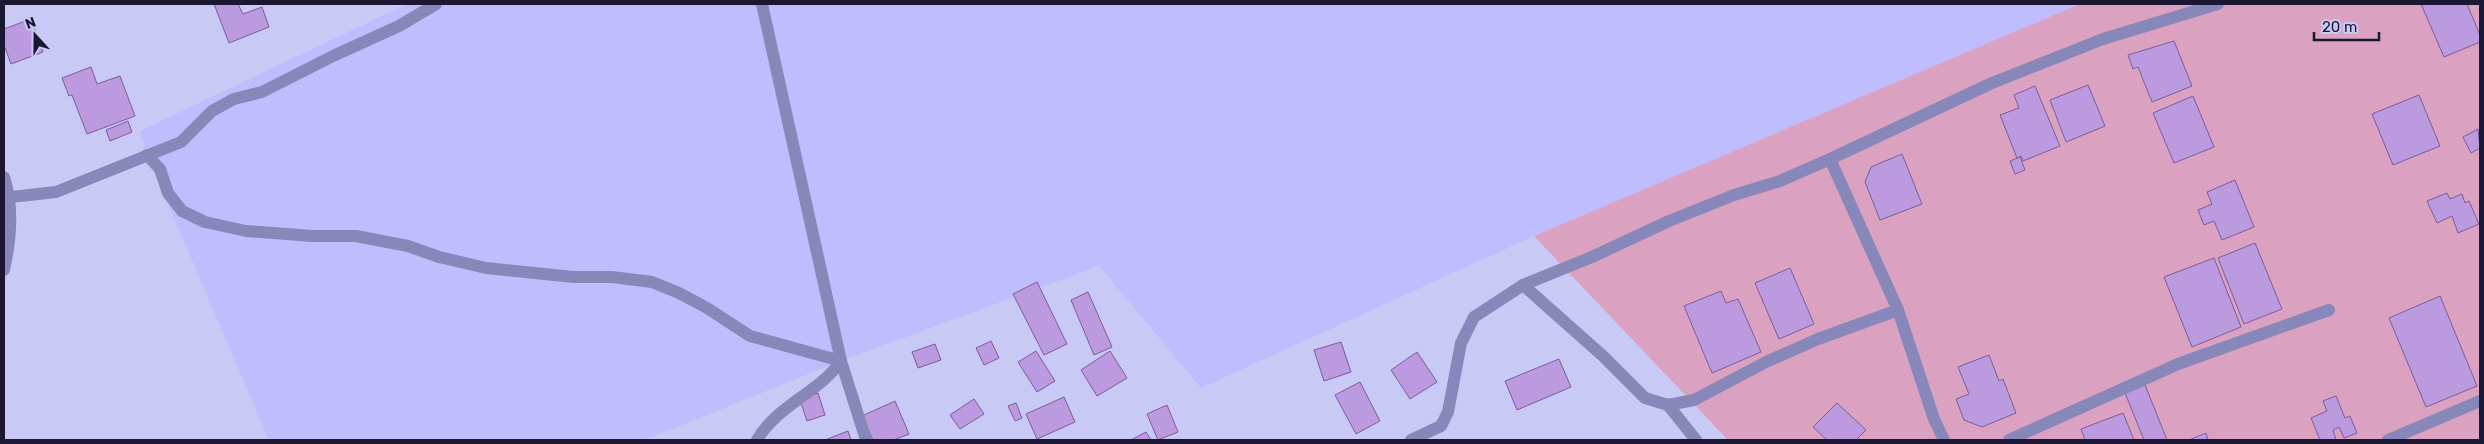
<svg xmlns="http://www.w3.org/2000/svg" width="2484" height="444" font-family="Rubik,sans-serif">
<style>
.built{fill:#bfbdfe}
.green{fill:#daa1c0}
.building{fill:#bb9ae0;stroke:#7b5c9c}
.lines{fill:none;stroke-linecap:round;stroke-linejoin:round}
.minor{stroke:#8887b9;stroke-width:12}
</style>
<rect width="100%" height="100%" fill="#c9c9f5"/>
<!-- built -->
<polygon class="built" points="407,4 2080,4 1534,236 1201,388 1099,266 841,361 645,440 269,440 147,155 140,131"/>
<!-- green -->
<polygon class="green" points="2080,4 2480,4 2480,440 1728,440 1534,236"/>
<!-- building -->
<g class="building">
<polygon points="214,4 238,4 243,14 262,7 269,27 229,43"/>
<polygon points="2421,4 2467,4 2480,35 2480,42 2444,57"/>
<polygon points="31,19 43,52 11,64 4,45 4,29"/>
<polygon points="2174,41 2192,86 2152,102 2138,67 2133,69 2128,55"/>
<polygon points="91,67 97,84 120,76 135,116 87,134 72,95 69,96 62,78"/>
<polygon points="2088,85 2105,126 2066,142 2050,100"/>
<polygon points="2035,86 2060,146 2023,161 2021,156 2017,158 2000,115 2019,108 2014,95"/>
<polygon points="2419,95 2440,146 2393,165 2372,114"/>
<polygon points="2193,96 2214,147 2174,163 2153,113"/>
<polygon points="128,121 132,132 110,141 106,130"/>
<polygon points="2478,129 2480,148 2471,153 2463,137"/>
<polygon points="1902,154 1922,204 1880,220 1865,182 1871,167"/>
<polygon points="2020,157 2025,170 2015,174 2010,161"/>
<polygon points="2235,180 2254,227 2222,240 2214,221 2204,225 2198,210 2212,204 2207,192"/>
<polygon points="2447,193 2450,199 2462,194 2465,203 2469,201 2479,224 2458,233 2452,216 2437,223 2427,201"/>
<polygon points="2255,243 2282,309 2244,324 2218,258"/>
<polygon points="2214,258 2241,327 2192,347 2164,277"/>
<polygon points="1790,268 1814,324 1779,339 1755,283"/>
<polygon points="1037,282 1067,344 1044,355 1013,294"/>
<polygon points="1721,291 1726,303 1738,299 1761,352 1712,373 1684,306"/>
<polygon points="1088,292 1112,347 1094,355 1071,300"/>
<polygon points="2440,296 2477,386 2426,407 2389,318"/>
<polygon points="991,341 999,358 984,365 976,348"/>
<polygon points="1341,342 1351,372 1324,381 1314,350"/>
<polygon points="935,344 941,360 918,368 912,352"/>
<polygon points="1036,351 1055,381 1037,392 1018,362"/>
<polygon points="1110,351 1127,378 1097,396 1081,370"/>
<polygon points="1417,352 1437,382 1410,399 1391,370"/>
<polygon points="1989,355 1999,381 2003,379 2016,413 1982,427 1964,420 1956,399 1969,394 1958,367"/>
<polygon points="1559,359 1571,387 1517,410 1505,381"/>
<polygon points="1360,382 1380,421 1356,434 1335,395"/>
<polygon points="2145,385 2167,440 2144,440 2125,393"/>
<polygon points="818,393 825,415 807,421 800,400"/>
<polygon points="2336,396 2345,418 2350,416 2357,433 2344,438 2339,427 2333,430 2336,440 2320,440 2311,418 2327,411 2323,401"/>
<polygon points="1064,397 1075,422 1037,439 1026,414"/>
<polygon points="974,399 984,414 960,429 950,415"/>
<polygon points="895,401 909,434 894,440 873,440 862,416"/>
<polygon points="1016,403 1022,418 1015,421 1008,406"/>
<polygon points="1837,403 1866,430 1856,440 1827,440 1813,427"/>
<polygon points="1167,405 1178,432 1158,440 1147,414"/>
<polygon points="2123,413 2134,440 2085,440 2081,429"/>
<polygon points="848,431 851,440 825,440"/>
<polygon points="1146,432 1151,440 1131,440"/>
<polygon points="2206,433 2208,440 2189,440"/>
</g>
<g class="lines">
<!-- minor -->
<g class="minor">
<polyline points="762,4 841,361 866,440"/>
<polyline points="147,155 160,169 168,193 182,211 205,222 246,231 312,236 356,236 408,246 439,257 486,268 573,277 612,277 652,282 679,293 707,308 750,336 841,361"/>
<polyline points="1830,159 1898,310 1934,419 1944,440"/>
<path d="M4,177C14,207 11,239 4,270"/>
<polyline points="11,197 56,192 181,142 212,111 234,99 262,92 333,56 399,26 436,4"/>
<polyline points="1523,285 1603,356 1645,398 1668,405 1694,400 1766,362 1818,339 1898,310"/>
<polyline points="1668,405 1696,440"/>
<path d="M757,440C776,406 820,392 841,361"/>
<polyline points="1411,440 1441,426 1448,412 1461,343 1474,317 1523,285 1592,257 1669,221 1734,195 1780,181 1830,159 1992,83 2103,39 2218,4"/>
<polyline points="2009,440 2178,364 2329,310"/>
<polyline points="2388,440 2480,401"/>
</g>
</g>
<!-- border -->
<rect width="2484" height="444" fill="none" stroke="#1a1833" stroke-width="10"/>
<!-- north arrow -->
<g transform="translate(35 35) rotate(339)" stroke="#c9c9f5" stroke-width="4" paint-order="stroke">
<path d="M0-4L9 19L0 12L-9 19Z" fill="#1a1833"/>
<text y="-8" font-size="14" font-weight="bold" text-anchor="middle" fill="#1a1833">N</text>
</g>
<!-- scale -->
<path d="M2314 32v8h65v-8" fill="none" stroke="#1a1833" stroke-width="2.5"/>
<text x="2322" y="32" font-size="15" fill="#1a1833" stroke="#c9c9f5" stroke-width="4" paint-order="stroke">20 m</text>
</svg>
